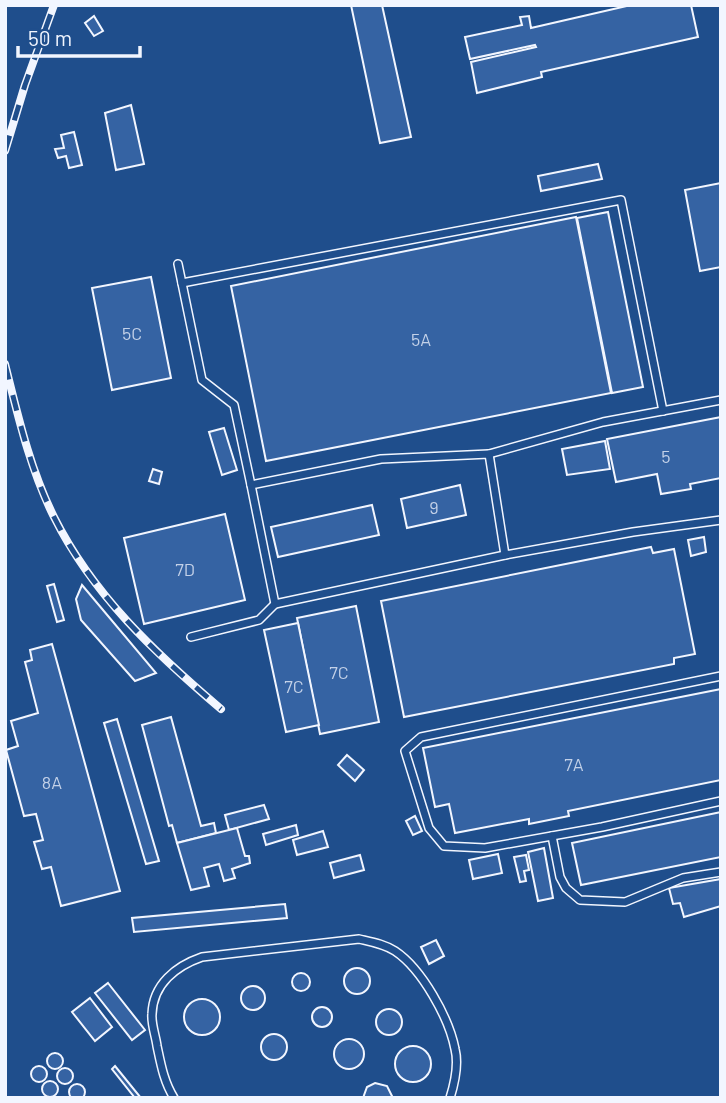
<svg xmlns="http://www.w3.org/2000/svg" width="726" height="1103" font-family="Barlow,sans-serif">
<style>
.building{fill:#3563a3;stroke:#f2f6ff;stroke-width:2}
.lines{fill:none;stroke-linecap:round;stroke-linejoin:round}
.lane-casing{stroke:#f2f6ff;stroke-width:10}
.lane{stroke:#1f4e8c;stroke-width:7}
.rail-casing{stroke:#f2f6ff;stroke-width:8}
.rail{stroke:#1f4e8c;stroke-width:5;stroke-dasharray:16;stroke-linecap:butt}
.labels{text-anchor:middle;dominant-baseline:central;stroke-width:5;stroke-linejoin:round;paint-order:stroke}
.number-label{font-size:18px;fill:#c3d1e8}
</style>
<rect width="100%" height="100%" fill="#1f4e8c"/>
<!-- building -->
<g class="building">
<polygon points="351,5 382,5 411,137 380,143"/>
<polygon points="631,5 691,5 698,37 541,72 542,77 477,93 471,62 536,47 535,45 470,59 465,37 522,25 520,17 529,16 531,28"/>
<polygon points="94,16 103,31 94,36 85,23"/>
<polygon points="131,105 144,164 116,170 105,113"/>
<polygon points="74,132 82,165 69,168 66,156 58,158 55,149 64,148 61,135"/>
<polygon points="598,164 602,179 541,191 538,176"/>
<polygon points="721,183 721,267 700,271 685,190"/>
<polygon points="608,212 643,387 612,393 577,218"/>
<polygon points="576,217 611,393 266,461 231,286"/>
<polygon points="151,277 171,378 112,390 92,288"/>
<polygon points="721,417 721,478 690,484 691,489 661,494 657,474 616,482 607,439"/>
<polygon points="224,428 237,470 222,475 209,432"/>
<polygon points="605,441 610,469 567,475 562,449"/>
<polygon points="153,469 162,472 159,484 149,481"/>
<polygon points="460,485 466,515 407,528 401,499"/>
<polygon points="372,505 379,535 278,557 271,527"/>
<polygon points="225,514 245,600 144,624 124,538"/>
<polygon points="704,537 706,552 691,556 688,540"/>
<polygon points="651,547 653,553 674,549 695,654 674,658 674,664 404,717 381,601"/>
<polygon points="54,584 64,620 57,622 47,586"/>
<polygon points="82,585 156,673 135,681 81,620 76,599"/>
<polygon points="356,606 379,722 320,734 297,618"/>
<polygon points="298,623 319,725 286,732 264,630"/>
<polygon points="52,644 120,891 61,906 51,867 42,869 34,842 43,840 36,814 24,816 6,750 18,746 11,721 38,713 25,662 32,660 30,650"/>
<polygon points="721,689 721,780 568,811 569,816 529,824 529,819 455,833 449,804 435,807 423,748"/>
<polygon points="171,717 201,826 214,823 216,833 177,843 172,825 169,826 142,725"/>
<polygon points="117,719 159,861 146,864 104,723"/>
<polygon points="347,755 364,770 355,781 338,765"/>
<polygon points="264,805 269,819 229,830 225,815"/>
<polygon points="721,812 721,857 581,885 572,843"/>
<polygon points="415,816 422,831 413,835 406,821"/>
<polygon points="296,825 298,835 266,845 263,834"/>
<polygon points="237,828 245,856 249,856 250,863 232,869 235,878 224,881 219,864 204,868 209,886 191,890 177,843"/>
<polygon points="323,831 328,847 297,855 293,840"/>
<polygon points="544,848 553,898 538,901 528,852"/>
<polygon points="498,854 502,873 473,879 469,860"/>
<polygon points="360,855 364,870 334,878 330,863"/>
<polygon points="526,855 529,870 524,871 526,881 520,882 514,857"/>
<polygon points="721,879 721,906 684,917 680,903 673,904 669,888"/>
<polygon points="285,904 287,918 134,932 132,918"/>
<polygon points="436,940 444,956 429,964 421,947"/>
<circle cx="357" cy="981" r="13"/>
<circle cx="301" cy="982" r="9"/>
<polygon points="108,983 145,1030 132,1040 95,993"/>
<circle cx="253" cy="998" r="12"/>
<polygon points="90,998 112,1027 95,1041 72,1012"/>
<circle cx="202" cy="1017" r="18"/>
<circle cx="322" cy="1017" r="10"/>
<circle cx="389" cy="1022" r="13"/>
<circle cx="274" cy="1047" r="13"/>
<circle cx="349" cy="1054" r="15"/>
<circle cx="413" cy="1064" r="18"/>
<circle cx="55" cy="1061" r="8"/>
<polygon points="115,1066 141,1098 135,1098 112,1069"/>
<circle cx="39" cy="1074" r="8"/>
<circle cx="65" cy="1076" r="8"/>
<circle cx="50" cy="1089" r="8"/>
<polygon points="375,1083 387,1086 393,1098 363,1098 367,1087"/>
<circle cx="77" cy="1092" r="8"/>
</g>
<g class="lines">
<defs>
<g id="lane">
<polyline points="178,264 202,380 234,405 251,485 381,459 489,454 505,555"/>
<polyline points="182,283 621,200 663,411"/>
<polyline points="489,454 603,422 721,400"/>
<polyline points="251,485 275,604"/>
<polyline points="191,637 259,620 275,604 505,555 633,532 721,520"/>
<polyline points="721,676 421,737 405,751 429,828 444,846 485,848 602,827 721,801"/>
<polyline points="552,836 560,877 566,888 580,900 625,902 683,878 721,872"/>
<path d="M174,1098C164,1082 161,1065 157,1046C156,1037 151,1024 152,1014C153,984 176,966 202,957L359,939C372,942 384,944 395,951C422,969 449,1018 455,1049C459,1065 455,1082 450,1098"/>
</g>
</defs>
<!-- lane casing -->
<use href="#lane" class="lane-casing"/>
<!-- lane -->
<use href="#lane" class="lane"/>
<defs>
<g id="rail">
<polyline points="5,151 25,85 54,5"/>
<path d="M5,364C18,416 30,469 54,517C93,595 155,653 221,709"/>
</g>
</defs>
<!-- rail casing -->
<use href="#rail" class="rail-casing"/>
<!-- rail -->
<use href="#rail" class="rail"/>
</g>
<g class="labels">
<!-- number labels -->
<g class="number-label">
<text x="132" y="333">5C</text>
<text x="421" y="339">5A</text>
<text x="666" y="456">5</text>
<text x="434" y="507">9</text>
<text x="185" y="569">7D</text>
<text x="339" y="672">7C</text>
<text x="294" y="686">7C</text>
<text x="574" y="764">7A</text>
<text x="52" y="782">8A</text>
</g>
</g>
<!-- border -->
<rect width="726" height="1103" fill="none" stroke="#f2f6ff" stroke-width="14"/>
<!-- scale -->
<path d="M18 46v10h122v-10" fill="none" stroke="#f2f6ff" stroke-width="3.5"/>
<text x="28" y="46" font-size="21" fill="#f2f6ff" stroke="#1f4e8c" stroke-width="5" paint-order="stroke">50 m</text>
</svg>
